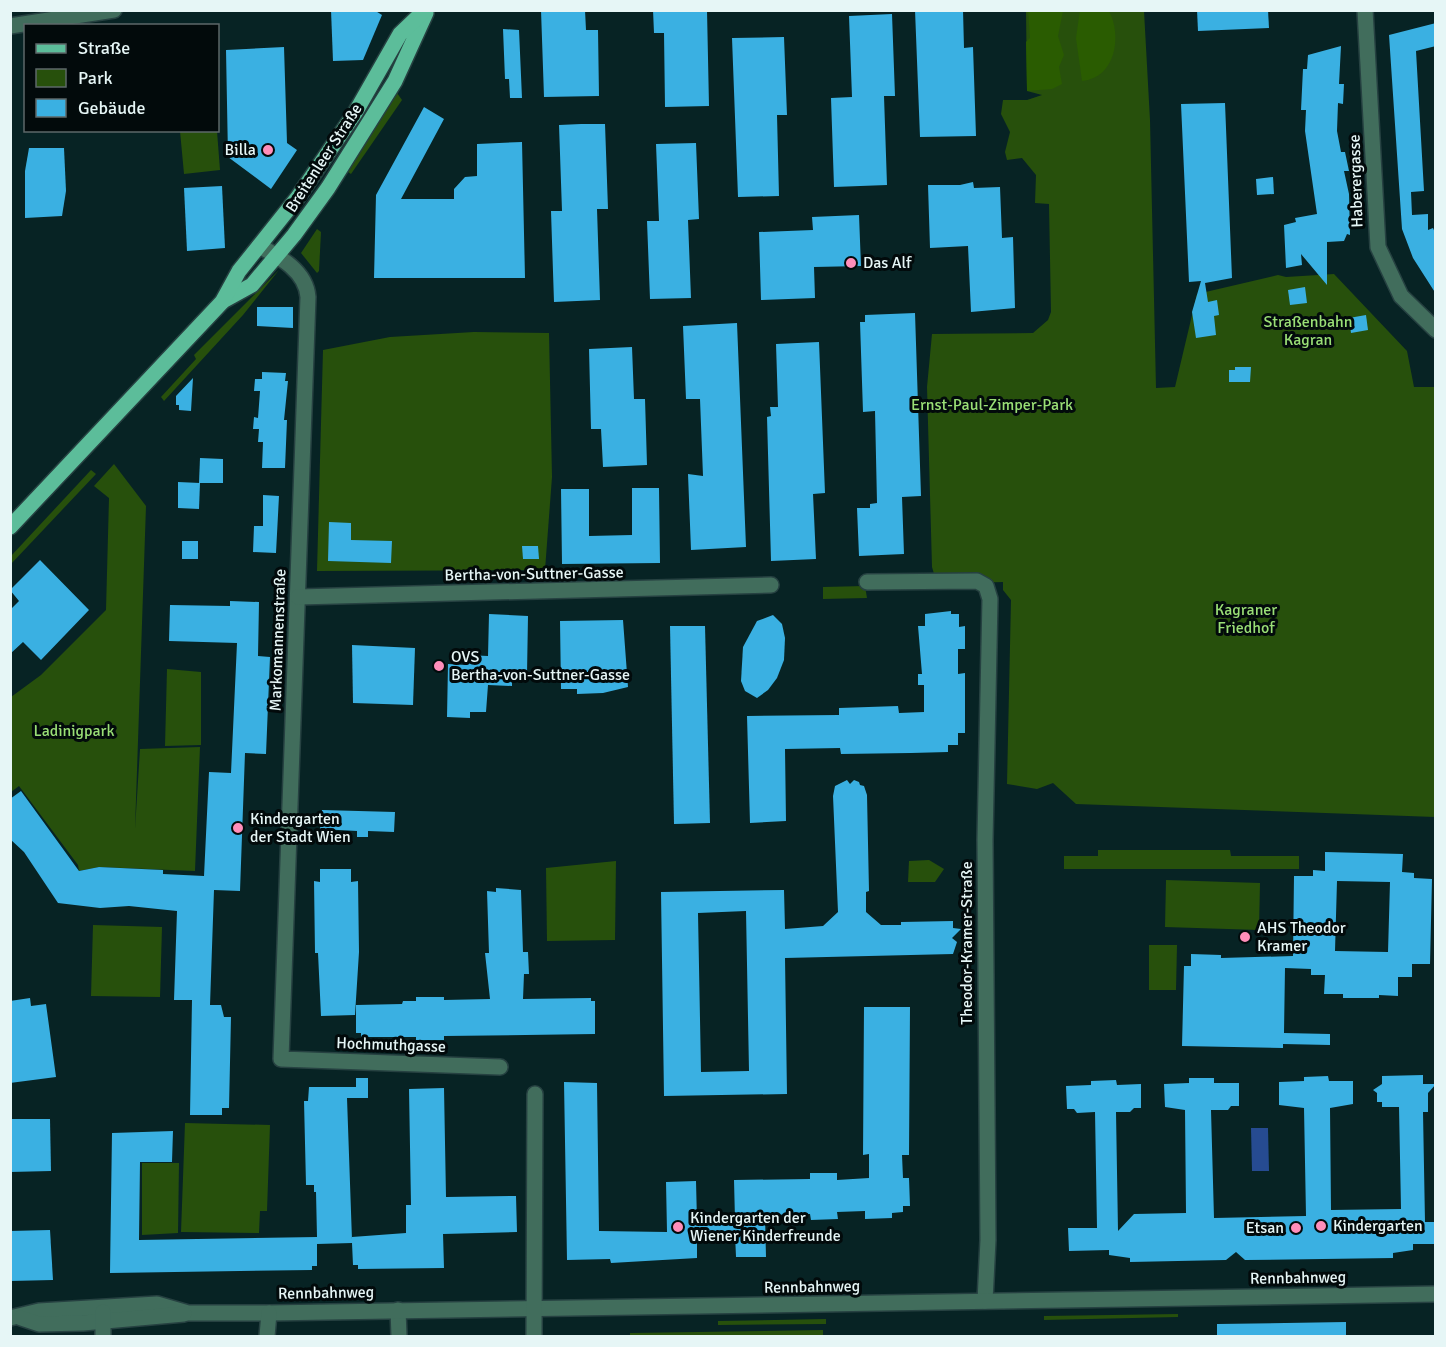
<svg xmlns="http://www.w3.org/2000/svg" width="1446" height="1347" font-family="Signika,sans-serif">
<style>
.green{fill:#27500c}
.forest{fill:#2a5c01}
.water{fill:#264b91}
.building{fill:#3ab0e2;fill-rule:evenodd}
.lines{fill:none;stroke-linecap:round;stroke-linejoin:round}
.minor-casing{stroke:#264141;stroke-width:18}
.major-casing{stroke:#264141;stroke-width:18}
.minor{stroke:#416d5c;stroke-width:15}
.major{stroke:#5cbd9a;stroke-width:15}
.poi-dot{fill:#ff8eba;stroke:#020a0b;stroke-width:2}
.labels{text-anchor:middle;dominant-baseline:central;stroke-width:6;stroke-linejoin:round;paint-order:stroke}
.poi-label{font-size:16px;fill:#e6f6f6;stroke:#020a0b;text-anchor:start}
.street-label{font-size:16px;fill:#e6f6f6;stroke:#020a0b}
.park-label{font-size:16px;fill:#9adf76;stroke:#020a0b}
</style>
<rect width="100%" height="100%" fill="#072324"/>
<!-- green -->
<g class="green">
<polygon points="1026,11 1144,11 1150,120 1156,388 1175,387 1197,294 1278,275 1286,277 1334,274 1407,351 1414,387 1435,387 1435,817 1076,804 1053,783 1037,789 1007,784 1011,600 1003,590 1003,582 937,584 932,567 927,387 932,334 1033,333 1048,320 1051,312 1049,204 1035,203 1036,175 1022,158 1007,160 1005,152 1010,132 1001,114 1003,100 1027,100 1042,95 1027,91"/>
<polygon points="397,93 402,100 351,174 348,172"/>
<polygon points="180,131 217,131 220,170 184,174"/>
<polygon points="317,229 321,232 319,271 317,273 301,253"/>
<polygon points="279,270 243,315 164,401 161,397 196,359 194,355"/>
<polygon points="474,332 549,333 552,477 545,570 317,571 323,350 390,337"/>
<polygon points="114,464 146,506 135,829 140,749 200,747 195,871 99,867 79,871 78,865 19,786 11,792 11,697 41,675 106,610 109,498 94,486"/>
<polygon points="91,470 96,474 11,564 11,556"/>
<polygon points="865,586 867,598 823,599 823,587"/>
<polygon points="167,669 201,672 201,745 165,746"/>
<polygon points="1098,850 1230,850 1231,856 1299,856 1299,869 1064,869 1064,856 1098,856"/>
<polygon points="929,860 944,869 935,882 908,882 909,861"/>
<polygon points="616,861 615,940 547,941 546,868"/>
<polygon points="1166,880 1260,883 1259,930 1165,927"/>
<polygon points="93,925 162,927 160,997 91,996"/>
<polygon points="1149,945 1177,945 1176,990 1149,990"/>
<polygon points="185,1123 270,1125 267,1211 260,1211 259,1233 181,1232"/>
<polygon points="142,1163 179,1163 178,1233 142,1235"/>
<polygon points="1178,1314 1178,1317 1044,1320 1044,1316"/>
<polygon points="826,1319 826,1324 718,1325 718,1321"/>
<polygon points="823,1330 823,1336 630,1336 630,1333"/>
</g>
<!-- forest -->
<g class="forest">
<path d="M1080,10L1109,11C1122,35 1116,78 1082,81L1076,38Z"/>
<polygon points="1028,11 1063,11 1058,36 1064,55 1059,67 1062,84 1052,89 1027,91 1026,42 1030,38"/>
</g>
<!-- water -->
<polygon class="water" points="1251,1128 1268,1128 1269,1171 1252,1171"/>
<!-- building -->
<g class="building">
<polygon points="331,10 374,10 382,15 363,60 333,61"/>
<polygon points="541,10 585,10 586,30 598,30 599,96 544,97"/>
<polygon points="653,10 707,10 709,106 665,107 664,33 654,33"/>
<polygon points="915,10 963,10 964,48 973,47 976,136 920,137"/>
<polygon points="1197,10 1268,10 1269,28 1198,31"/>
<polygon points="892,14 895,96 884,96 887,185 834,187 831,98 852,97 849,16"/>
<polygon points="1436,23 1436,46 1416,51 1424,191 1411,192 1412,215 1428,214 1428,230 1433,228 1436,235 1436,294 1413,258 1402,229 1389,35"/>
<polygon points="503,29 519,30 522,98 510,98 509,79 505,79"/>
<polygon points="784,37 787,115 777,115 779,196 738,197 732,38"/>
<polygon points="1341,46 1339,84 1344,84 1343,104 1338,103 1337,131 1341,152 1345,152 1349,171 1344,171 1349,194 1350,235 1347,234 1344,241 1327,242 1327,285 1301,254 1302,265 1286,268 1284,225 1296,222 1295,218 1317,214 1305,131 1306,110 1301,110 1303,69 1307,69 1308,55"/>
<polygon points="284,47 287,143 297,150 271,189 228,157 226,50"/>
<polygon points="1225,103 1232,278 1205,283 1208,302 1217,300 1219,315 1214,316 1216,335 1196,338 1192,312 1201,281 1189,282 1181,104"/>
<polygon points="424,107 444,119 401,199 454,199 454,189 465,177 477,176 477,144 522,142 525,278 374,278 376,195"/>
<polygon points="581,124 605,124 608,209 597,209 600,300 554,302 551,211 562,211 559,125"/>
<polygon points="696,143 699,219 688,220 691,298 650,299 647,221 659,221 656,144"/>
<polygon points="29,148 64,148 66,191 62,216 25,218 25,171"/>
<polygon points="1273,177 1274,194 1257,195 1256,179"/>
<polygon points="973,182 974,188 1000,187 1002,238 1013,237 1015,308 971,312 968,246 930,248 928,185 960,185"/>
<polygon points="222,186 225,248 187,251 184,188"/>
<polygon points="859,215 861,266 814,267 815,298 761,300 759,232 813,230 812,217"/>
<polygon points="1305,287 1307,303 1290,305 1288,290"/>
<polygon points="257,307 293,307 293,328 257,326"/>
<polygon points="915,313 921,496 902,497 904,554 859,556 857,508 870,508 870,504 877,503 875,411 863,412 860,322 865,322 865,315"/>
<polygon points="1366,315 1368,330 1351,333 1349,318"/>
<polygon points="737,323 746,547 691,550 688,474 703,476 700,399 686,399 683,326"/>
<polygon points="819,342 825,493 813,494 816,559 771,561 767,417 771,416 770,407 778,407 776,344"/>
<polygon points="632,347 634,399 645,399 647,465 603,467 601,429 591,429 589,349"/>
<polygon points="1235,367 1251,367 1250,382 1229,382 1229,370 1235,370"/>
<polygon points="262,372 286,373 285,381 288,381 284,420 287,420 285,468 262,468 263,442 258,442 259,429 253,429 254,417 258,418 260,391 254,391 255,379 262,379"/>
<polygon points="193,378 191,411 179,410 179,405 176,405 176,396"/>
<polygon points="200,458 223,459 223,483 199,483"/>
<polygon points="178,482 200,483 199,509 178,508"/>
<polygon points="632,488 659,488 660,563 562,564 561,489 589,489 589,536 632,535"/>
<polygon points="263,495 279,496 276,553 253,552 254,526 263,526"/>
<polygon points="329,522 351,523 351,540 392,541 391,563 328,561"/>
<rect x="182" y="541" width="16" height="18"/>
<polygon points="522,546 538,546 539,559 523,559"/>
<polygon points="40,560 89,610 41,660 23,642 10,654 10,610 19,601 10,590"/>
<polygon points="230,601 259,602 258,656 270,657 266,754 245,753 240,891 214,890 210,1005 221,1005 224,1017 231,1017 229,1108 222,1108 222,1115 190,1115 192,1000 174,1000 177,911 129,906 100,908 58,903 24,852 10,839 10,799 21,791 79,871 99,867 163,870 163,874 204,876 209,772 231,773 237,643 169,641 170,605 230,606"/>
<polygon points="951,611 951,614 959,614 959,627 965,626 965,649 958,649 958,674 965,673 965,733 958,733 958,745 948,745 948,752 911,753 841,754 840,748 785,749 786,821 750,823 747,716 839,715 839,708 898,706 899,713 924,712 924,685 918,685 918,674 922,674 918,626 925,626 925,614"/>
<polygon points="489,614 528,616 527,674 512,674 512,686 488,685 486,712 470,712 470,718 447,717 448,664 466,665 466,655 488,656"/>
<polygon points="773,615 782,624 785,638 784,660 777,678 768,690 757,698 745,691 741,681 743,647 757,621"/>
<polygon points="623,620 628,687 603,693 577,694 577,689 561,689 560,621"/>
<polygon points="670,626 705,626 710,823 674,824"/>
<polygon points="352,645 415,648 413,705 353,703"/>
<path d="M847,780L850,784L854,780L859,782L860,785L864,786L867,795L869,891L866,892V912L881,925H901V922L953,921V928L961,929L952,938L957,942L953,954L785,958L787,1094L664,1096L661,892L784,890L785,929L823,926L838,912L833,796L835,786ZM746,911L749,1071L701,1072L698,913Z"/>
<polygon points="322,810 395,812 394,832 368,831 368,837 357,837 357,831 320,829"/>
<path d="M1325,852L1403,854L1402,872L1414,873V878L1432,879L1430,964H1412V977H1398V996L1379,995V998H1343V994H1324L1325,975H1311V969L1285,968L1284,1033L1330,1034V1045L1283,1044V1048L1182,1046L1184,966H1191V954L1221,955V958L1293,956L1294,876H1313V870L1325,871ZM1337,881L1390,882L1388,952L1335,951Z"/>
<polygon points="320,869 351,869 351,882 358,881 359,952 355,1015 321,1016 318,953 315,953 314,881 320,882"/>
<polygon points="496,888 521,890 523,952 528,952 529,974 524,974 523,999 591,998 591,1001 595,1001 595,1034 444,1036 444,1040 416,1040 416,1037 361,1037 361,1033 356,1033 356,1005 402,1004 403,1001 416,1001 416,997 444,997 444,1000 490,999 485,953 489,953 487,891 496,892"/>
<polygon points="30,998 31,1006 46,1004 56,1077 10,1083 10,1001"/>
<polygon points="864,1007 910,1007 909,1155 902,1155 903,1178 909,1178 910,1206 903,1206 903,1212 892,1213 892,1218 865,1219 865,1211 837,1212 838,1219 811,1220 810,1214 765,1215 766,1257 736,1257 735,1234 697,1235 697,1258 611,1263 610,1259 567,1260 564,1082 597,1083 599,1231 667,1232 666,1182 696,1181 697,1221 735,1220 734,1180 810,1179 810,1173 837,1173 837,1180 869,1178 869,1154 863,1155"/>
<polygon points="1423,1075 1423,1084 1436,1084 1428,1093 1428,1112 1423,1112 1425,1222 1436,1222 1436,1244 1413,1244 1413,1250 1393,1253 1393,1258 1245,1260 1236,1252 1226,1260 1130,1262 1130,1258 1109,1255 1109,1250 1069,1251 1068,1228 1097,1228 1095,1112 1077,1113 1074,1109 1067,1109 1066,1086 1091,1085 1091,1081 1116,1080 1117,1085 1141,1084 1141,1108 1134,1108 1130,1112 1116,1112 1118,1231 1134,1214 1186,1213 1185,1110 1165,1107 1164,1084 1189,1083 1189,1078 1214,1078 1214,1083 1239,1083 1239,1106 1231,1106 1228,1110 1211,1110 1214,1218 1306,1216 1304,1108 1279,1105 1279,1082 1304,1081 1304,1077 1328,1076 1329,1081 1353,1081 1353,1104 1330,1108 1331,1210 1401,1209 1399,1107 1382,1107 1382,1102 1377,1102 1377,1093 1373,1090 1382,1084 1382,1076"/>
<polygon points="356,1078 368,1078 368,1098 347,1098 352,1240 352,1237 406,1233 406,1205 411,1205 409,1089 444,1088 446,1197 516,1196 517,1232 443,1234 444,1268 358,1269 358,1265 353,1265 352,1243 317,1244 317,1266 312,1266 312,1270 110,1273 112,1133 173,1131 172,1162 140,1162 139,1240 317,1237 316,1192 314,1192 314,1185 306,1185 304,1101 308,1101 309,1087 356,1087"/>
<polygon points="10,1119 50,1119 51,1171 10,1172"/>
<polygon points="50,1230 53,1280 10,1281 10,1231"/>
<polygon points="1346,1322 1346,1336 1217,1336 1217,1324"/>
</g>
<g class="lines">
<defs>
<g id="minor">
<polyline points="1365,10 1378,247 1401,296 1436,330"/>
<polyline points="10,26 114,10"/>
<path d="M259,246C280,257 306,271 308,297L281,1059L500,1067"/>
<polyline points="867,582 977,581 986,586 990,599 985,840 988,1240 985,1301"/>
<polyline points="298,597 771,585"/>
<polyline points="398,1310 399,1336"/>
<polyline points="10,1318 39,1311 157,1304 188,1313 269,1313 1436,1294"/>
<polyline points="21,1318 39,1324 83,1323 184,1314"/>
<polyline points="103,1336 103,1312"/>
<polyline points="267,1336 269,1313"/>
<polyline points="534,1336 535,1094"/>
</g>
<g id="major">
<polyline points="223,301 252,285 294,235 328,188 395,81 426,13"/>
<polyline points="10,527 222,302 239,271 298,197 355,113 400,34 425,10"/>
</g>
</defs>
<!-- minor casing -->
<use href="#minor" class="minor-casing"/>
<!-- major casing -->
<use href="#major" class="major-casing"/>
<!-- minor -->
<use href="#minor" class="minor"/>
<!-- major -->
<use href="#major" class="major"/>
</g>
<!-- markers -->
<g class="poi-dot">
<circle cx="268" cy="150" r="6"/>
<circle cx="851" cy="263" r="6"/>
<circle cx="439" cy="666" r="6"/>
<circle cx="238" cy="828" r="6"/>
<circle cx="1245" cy="937" r="6"/>
<circle cx="1321" cy="1226" r="6"/>
<circle cx="678" cy="1227" r="6"/>
<circle cx="1296" cy="1228" r="6"/>
</g>
<g class="labels">
<!-- poi labels -->
<g class="poi-label">
<text x="256" y="150" text-anchor="end">Billa</text>
<text x="863" y="263">Das Alf</text>
<text x="451" y="657">OVS<tspan x="451" dy="18">Bertha-von-Suttner-Gasse</tspan></text>
<text x="250" y="819">Kindergarten<tspan x="250" dy="18">der Stadt Wien</tspan></text>
<text x="1257" y="928">AHS Theodor<tspan x="1257" dy="18">Kramer</tspan></text>
<text x="690" y="1218">Kindergarten der<tspan x="690" dy="18">Wiener Kinderfreunde</tspan></text>
<text x="1333" y="1226">Kindergarten</text>
<text x="1284" y="1228" text-anchor="end">Etsan</text>
</g>
<!-- street labels -->
<g class="street-label">
<text transform="translate(324 158) rotate(-57)">Breitenleer Straße</text>
<text transform="translate(1356 181) rotate(-92)">Haberergasse</text>
<text transform="translate(534 574) rotate(-1)">Bertha-von-Suttner-Gasse</text>
<text transform="translate(278 640) rotate(-88)">Markomannenstraße</text>
<text transform="translate(967 943) rotate(-90)">Theodor-Kramer-Straße</text>
<text transform="translate(391 1045) rotate(2)">Hochmuthgasse</text>
<text transform="translate(1298 1278) rotate(-1)">Rennbahnweg</text>
<text transform="translate(812 1287) rotate(-1)">Rennbahnweg</text>
<text transform="translate(326 1293) rotate(-1)">Rennbahnweg</text>
</g>
<!-- park labels -->
<g class="park-label">
<text x="1308" y="322">Straßenbahn<tspan x="1308" dy="18">Kagran</tspan></text>
<text x="992" y="405">Ernst-Paul-Zimper-Park</text>
<text x="1246" y="610">Kagraner<tspan x="1246" dy="18">Friedhof</tspan></text>
<text x="74" y="731">Ladinigpark</text>
</g>
</g>
<!-- border -->
<rect width="1446" height="1347" fill="none" stroke="#e6f6f6" stroke-width="24"/>
<!-- legend -->
<rect x="24" y="24" width="195" height="108" fill="#020a0b" stroke="#5d6869" stroke-width="1.5"/>
<rect x="36" y="44" width="30" height="9" fill="#5cbd9a" stroke="#5d6869" stroke-width="1.5"/>
<text x="78" y="54" font-size="18" fill="#e6f6f6">Straße</text>
<rect x="36" y="69" width="30" height="18" fill="#27500c" stroke="#5d6869" stroke-width="1.5"/>
<text x="78" y="84" font-size="18" fill="#e6f6f6">Park</text>
<rect x="36" y="99" width="30" height="18" fill="#3ab0e2" stroke="#5d6869" stroke-width="1.5"/>
<text x="78" y="114" font-size="18" fill="#e6f6f6">Gebäude</text>
</svg>
